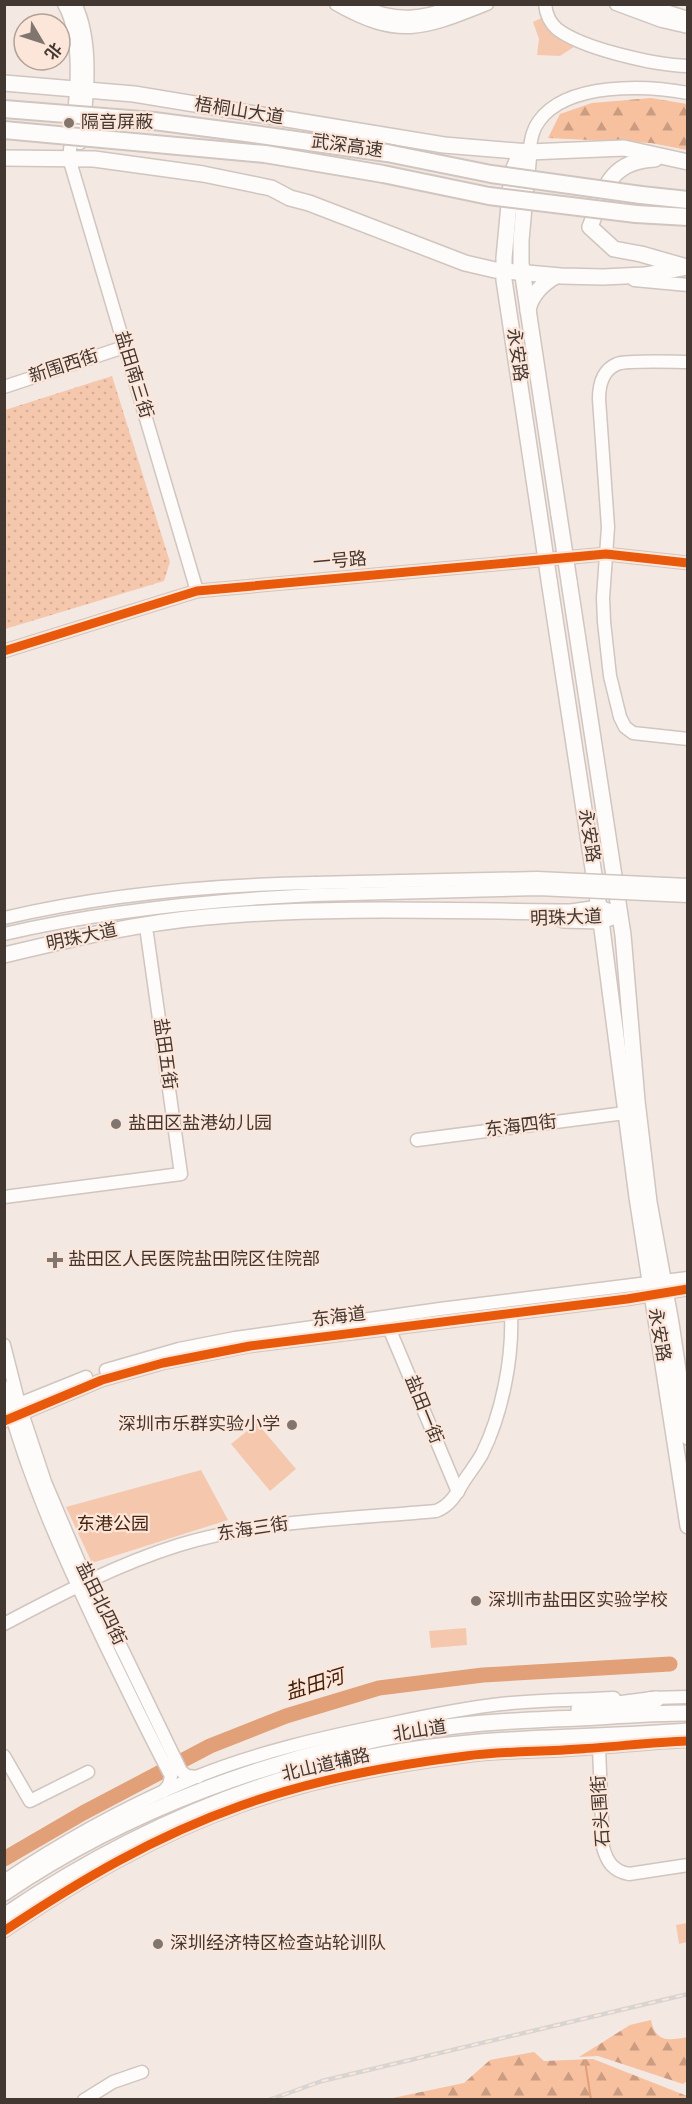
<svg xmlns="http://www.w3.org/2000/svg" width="692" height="2104" font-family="Overpass,'Noto Sans SC',sans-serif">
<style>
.grass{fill:url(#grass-dots)}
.forest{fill:url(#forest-firs)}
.park{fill:#f5c8ae}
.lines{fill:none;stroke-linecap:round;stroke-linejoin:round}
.stream{stroke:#e1a078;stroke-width:2}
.river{stroke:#e1a078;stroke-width:15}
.minor-casing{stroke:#d0c5bf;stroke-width:15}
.major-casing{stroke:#d0c5bf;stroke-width:18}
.highway-casing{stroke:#d0c5bf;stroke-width:20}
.minor{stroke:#fdfcfb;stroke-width:12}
.major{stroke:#fdfcfb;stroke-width:15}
.highway{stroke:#fdfcfb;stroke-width:16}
.rail-casing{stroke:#d7d4d1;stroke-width:4.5}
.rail{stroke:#fce6da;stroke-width:2;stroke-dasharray:7;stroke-linecap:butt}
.minor-bridge-casing{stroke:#d0c5bf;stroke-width:15;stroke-linecap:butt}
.major-bridge-casing{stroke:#d0c5bf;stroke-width:18;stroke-linecap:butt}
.highway-bridge-casing{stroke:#d0c5bf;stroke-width:20;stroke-linecap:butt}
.minor-bridge{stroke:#fdfcfb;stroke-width:12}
.major-bridge{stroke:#fdfcfb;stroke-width:15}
.highway-bridge{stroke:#fdfcfb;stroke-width:16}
.cycleway-casing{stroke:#fce6da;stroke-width:13}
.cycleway{stroke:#e8590c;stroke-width:9}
.poi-dot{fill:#80756f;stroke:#fce6da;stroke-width:2}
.labels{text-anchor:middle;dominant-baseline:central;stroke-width:4.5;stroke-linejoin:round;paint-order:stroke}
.street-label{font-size:18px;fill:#423731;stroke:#fce6da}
.poi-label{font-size:18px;fill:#423731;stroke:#fce6da;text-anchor:start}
.park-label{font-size:18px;fill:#47240d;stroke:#fce6da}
.water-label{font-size:20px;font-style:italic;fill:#421f07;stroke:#fce6da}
</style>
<defs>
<pattern id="grass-dots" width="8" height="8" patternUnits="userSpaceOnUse" patternTransform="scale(1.5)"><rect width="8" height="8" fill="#f5c8ae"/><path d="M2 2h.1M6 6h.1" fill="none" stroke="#d3ac96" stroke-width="1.8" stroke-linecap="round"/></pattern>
<pattern id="forest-firs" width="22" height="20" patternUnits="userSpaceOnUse" patternTransform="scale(1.5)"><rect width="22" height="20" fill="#f7c09f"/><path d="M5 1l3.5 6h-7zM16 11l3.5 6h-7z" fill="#ca9d82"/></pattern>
</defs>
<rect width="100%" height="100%" fill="#f4e8e2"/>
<!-- grass -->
<polygon class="grass" points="112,376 170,562 164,581 5,629 5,410"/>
<!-- forest -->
<g class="forest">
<polygon points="651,98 687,104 687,150 651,143 548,138 560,114 592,103"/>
<path d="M651,2020C655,2042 669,2041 687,2037V2081L683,2084L598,2056L579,2057L630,2025Z"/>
<polygon points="534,2052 544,2061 593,2059 687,2096 687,2099 388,2099 464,2083 490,2060"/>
</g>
<!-- park -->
<g class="park">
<polygon points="546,16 577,45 560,56 537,55 539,39 533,22"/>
<polygon points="257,1423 296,1469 270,1491 231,1444"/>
<polygon points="201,1470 228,1520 92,1563 66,1507"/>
<polygon points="466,1628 467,1645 431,1648 429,1631"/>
<polygon points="687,1923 687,1942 679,1944 676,1925"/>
</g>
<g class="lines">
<!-- stream -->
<polyline class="stream" points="585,2061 591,2100"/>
<!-- river -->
<polyline class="river" points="4,1859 83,1813 210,1746 286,1716 379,1688 483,1675 670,1664"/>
<defs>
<g id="minor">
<path d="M64,4C86,43 74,116 69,158L197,591"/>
<path d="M75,4C94,41 87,100 82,140L80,143"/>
<path d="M336,4C399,40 424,29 487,4"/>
<path d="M357,4C396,23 422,19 461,4"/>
<path d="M545,4C546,14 549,22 557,29C583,49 655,65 688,66"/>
<polyline points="616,4 662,21 688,27"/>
<polyline points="643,4 688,18"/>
<path d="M529,152C531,141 532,130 539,121C567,82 646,85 688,93"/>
<polyline points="634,280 688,285"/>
<path d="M688,362C674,362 628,360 617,364C603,370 599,385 599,399L608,527L603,598L604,622L610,676L620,717L625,727L633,733L688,739"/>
<polyline points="4,387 124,347"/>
<polyline points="4,651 197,591 606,554 688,563"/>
<path d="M4,918C105,894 210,885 314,883"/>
<path d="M4,934C106,910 210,900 314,895"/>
<polyline points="417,1140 625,1113"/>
<polyline points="4,1197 181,1174 147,934"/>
<polyline points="389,1328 458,1492"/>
<polyline points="4,1345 19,1404 45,1482 87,1581 124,1653 181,1771 187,1776 198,1777"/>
<polyline points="106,1370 179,1349 235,1338 440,1309 688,1278"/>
<path d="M4,1387C27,1478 66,1562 106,1646C127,1689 148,1733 171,1776L169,1785L163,1792"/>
<polyline points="4,1410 86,1377"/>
<polyline points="4,1421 102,1380 163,1363 250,1346 627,1299 688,1289"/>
<path d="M4,1624C61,1594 118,1564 179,1545C261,1520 351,1519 436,1511C450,1506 457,1493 464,1481C470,1472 477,1463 482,1454C502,1414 513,1358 511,1314"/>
<polyline points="650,1698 688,1697"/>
<path d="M599,1748L603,1847C607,1862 613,1871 629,1874L688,1865"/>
<polyline points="4,1756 30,1801 88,1772"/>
<path d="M4,1881C65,1840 129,1805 196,1777C258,1752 324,1737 389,1724C426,1716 463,1708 501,1704C538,1700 577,1700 614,1698"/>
<path d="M4,1931C79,1881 155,1836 240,1806C309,1781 393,1765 466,1756C503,1751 541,1752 579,1749C615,1747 651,1742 688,1741"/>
<polyline points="84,2100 113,2082 142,2072"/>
</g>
<g id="major">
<polyline points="4,83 134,94 444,145 529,152 624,148 688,162"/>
<polyline points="529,152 517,161 512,173 504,258 504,280 540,519"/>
<polyline points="529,152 521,240 521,263 559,515"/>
<polyline points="4,158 94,159 203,174 271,188 290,198 309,203 465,263 495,270 561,276 603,277 645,275 688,267"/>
<path d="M655,159C608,161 604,191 590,227L614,249L641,254L683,266"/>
<path d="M528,311C530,296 543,283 556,276"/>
<polyline points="549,580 601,921 637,1197 688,1526"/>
<polyline points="569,581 623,935 637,1101 649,1202 671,1323 688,1437"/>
<polyline points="563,920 601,921 610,918"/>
<path d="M4,955C71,939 138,923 206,917C327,906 450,911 571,912L599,908L608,911"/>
<polyline points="579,1709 657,1699"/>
<path d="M4,1893C129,1808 277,1755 425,1730C476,1722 527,1720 579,1718C615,1716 651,1713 688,1713"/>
<path d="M4,1916C131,1830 272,1769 424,1748C511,1736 600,1738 688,1731"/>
</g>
<g id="highway">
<polyline points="641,195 688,200"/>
<polyline points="636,214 688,217"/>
</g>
</defs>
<!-- minor casing -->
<use href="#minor" class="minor-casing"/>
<!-- major casing -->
<use href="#major" class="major-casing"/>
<!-- highway casing -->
<use href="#highway" class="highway-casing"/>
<!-- minor -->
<use href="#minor" class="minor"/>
<!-- major -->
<use href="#major" class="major"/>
<!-- highway -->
<use href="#highway" class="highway"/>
<defs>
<polyline id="rail" points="269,2100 322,2081 688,1994"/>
</defs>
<!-- rail casing -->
<use href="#rail" class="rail-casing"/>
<!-- rail -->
<use href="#rail" class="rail"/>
<defs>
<g id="minor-bridge">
<polyline points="314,883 537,878 688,885"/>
<polyline points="314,895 538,889 688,896"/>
</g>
<g id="major-bridge">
<polyline points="559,515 569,581"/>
<polyline points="540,519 549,580"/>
</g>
<g id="highway-bridge">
<polyline points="4,109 154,121 246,133 387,153 491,174 641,195"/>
<polyline points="4,130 265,154 383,174 489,196 636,214"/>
</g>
</defs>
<!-- minor-bridge casing -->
<use href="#minor-bridge" class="minor-bridge-casing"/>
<!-- major-bridge casing -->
<use href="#major-bridge" class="major-bridge-casing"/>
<!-- highway-bridge casing -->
<use href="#highway-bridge" class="highway-bridge-casing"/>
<!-- minor-bridge -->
<use href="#minor-bridge" class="minor-bridge"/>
<!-- major-bridge -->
<use href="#major-bridge" class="major-bridge"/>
<!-- highway-bridge -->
<use href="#highway-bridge" class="highway-bridge"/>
<defs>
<g id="cycleway">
<polyline points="4,651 197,591 606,554 688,563"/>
<polyline points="4,1421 102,1380 163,1363 250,1346 627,1299 688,1289"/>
<path d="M4,1931C79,1881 155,1836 240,1806C309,1781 393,1765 466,1756C503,1751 541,1752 579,1749C615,1747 651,1742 688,1741"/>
</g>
</defs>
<!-- cycleway casing -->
<use href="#cycleway" class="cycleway-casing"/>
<!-- cycleway -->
<use href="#cycleway" class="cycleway"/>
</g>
<!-- markers -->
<g class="poi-dot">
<circle cx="69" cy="123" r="6"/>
<circle cx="116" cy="1124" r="6"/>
<path d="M52 1251h6v6h6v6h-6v6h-6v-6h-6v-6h6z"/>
<circle cx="292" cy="1425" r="6"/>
<circle cx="476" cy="1601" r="6"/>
<circle cx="158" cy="1944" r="6"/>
</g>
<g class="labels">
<!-- street labels -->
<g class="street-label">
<text transform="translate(239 112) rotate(9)">梧桐山大道</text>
<text transform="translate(347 147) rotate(8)">武深高速</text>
<text transform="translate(516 355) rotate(82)">永安路</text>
<text transform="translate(64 367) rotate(-18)">新围西街</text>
<text transform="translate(133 375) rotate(73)">盐田南三街</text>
<text transform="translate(340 562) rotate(-5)">一号路</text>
<text transform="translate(588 836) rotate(81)">永安路</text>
<text transform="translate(566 919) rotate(-2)">明珠大道</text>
<text transform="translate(82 938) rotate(-12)">明珠大道</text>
<text transform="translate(164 1054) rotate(82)">盐田五街</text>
<text transform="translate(521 1127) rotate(-7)">东海四街</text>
<text transform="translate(339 1318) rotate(-7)">东海道</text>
<text transform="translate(658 1335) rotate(80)">永安路</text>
<text transform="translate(423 1410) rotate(68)">盐田一街</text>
<text transform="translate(253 1530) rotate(-9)">东海三街</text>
<text transform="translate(100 1604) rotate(64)">盐田北四街</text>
<text transform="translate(420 1732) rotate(-9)">北山道</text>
<text transform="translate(326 1766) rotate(-13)">北山道辅路</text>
<text transform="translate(602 1811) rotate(-94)">石头围街</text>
</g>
<!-- poi labels -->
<g class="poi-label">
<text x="81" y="123">隔音屏蔽</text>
<text x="128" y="1124">盐田区盐港幼儿园</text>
<text x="68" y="1260">盐田区人民医院盐田院区住院部</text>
<text x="280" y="1425" text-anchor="end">深圳市乐群实验小学</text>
<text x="488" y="1601">深圳市盐田区实验学校</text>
<text x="170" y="1944">深圳经济特区检查站轮训队</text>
</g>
<!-- park labels -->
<g class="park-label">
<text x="113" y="1525">东港公园</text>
</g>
<!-- water labels -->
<g class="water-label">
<text transform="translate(315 1686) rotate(-17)">盐田河</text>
</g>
</g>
<!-- border -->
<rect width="692" height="2104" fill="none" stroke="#423731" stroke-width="12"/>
<!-- north arrow -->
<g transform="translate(42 42) rotate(129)"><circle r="28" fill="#fce6da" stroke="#b2a096" stroke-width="1.5"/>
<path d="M0-4.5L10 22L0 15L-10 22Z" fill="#80756f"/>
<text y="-9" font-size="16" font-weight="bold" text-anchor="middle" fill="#423731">北</text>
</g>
</svg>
